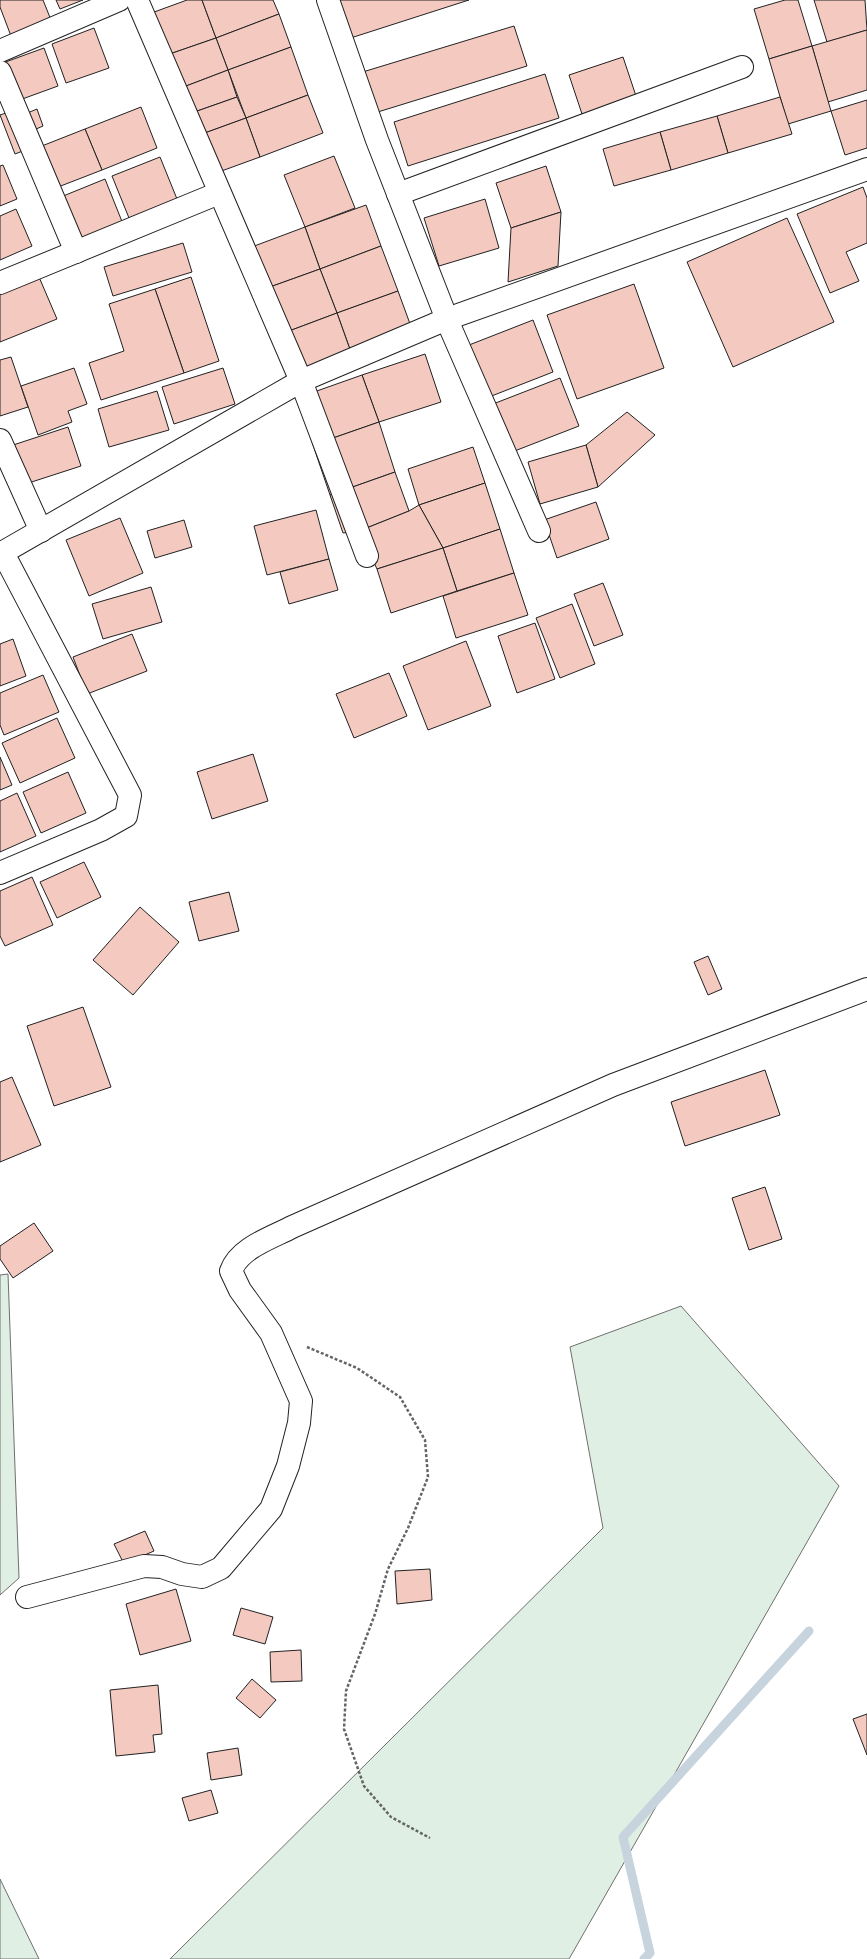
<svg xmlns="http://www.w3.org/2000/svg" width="867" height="1959" font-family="Poppins,sans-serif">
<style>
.green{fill:#e0efe3;stroke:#6f6f6f}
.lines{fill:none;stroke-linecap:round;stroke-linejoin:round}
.stream{stroke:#c7d3dd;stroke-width:9}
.building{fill:#f3c9c0;stroke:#222}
.street-casing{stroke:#222;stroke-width:24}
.path{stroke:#646464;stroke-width:2.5;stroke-dasharray:3 2;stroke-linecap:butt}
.street{stroke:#fff;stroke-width:22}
</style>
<rect width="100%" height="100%" fill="#fff"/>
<!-- green -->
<g class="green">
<polygon points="8,1274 19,1578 0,1595 0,1275"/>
<polygon points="681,1306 839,1486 569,1959 170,1959 603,1528 570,1347"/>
<polygon points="0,1879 39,1959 0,1959"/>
</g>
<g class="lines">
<!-- stream -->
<polyline class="stream" points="644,1959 650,1953 623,1837 809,1631"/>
</g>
<!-- building -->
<g class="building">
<polygon points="0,0 43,0 51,20 11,36 0,7"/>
<polygon points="56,0 83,0 60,9"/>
<polygon points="187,0 202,0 216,38 161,57 146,15"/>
<polygon points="202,0 273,0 279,14 216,38"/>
<polygon points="340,0 469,0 335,43"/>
<polygon points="785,0 798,0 812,46 769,59 754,9"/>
<polygon points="814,0 865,0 867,30 827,42"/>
<polygon points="279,14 291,47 228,70 216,38"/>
<polygon points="514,26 527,66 368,115 356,74"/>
<polygon points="94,28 109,68 66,83 52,44"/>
<polygon points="867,30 867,90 828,102 812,46"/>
<polygon points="216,38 228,70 173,91 161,57"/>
<polygon points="812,46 831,111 788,124 769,59"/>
<polygon points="291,47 308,95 246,118 228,70"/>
<polygon points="44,48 58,86 3,106 0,64"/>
<polygon points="623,57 638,102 584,120 569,75"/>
<polygon points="228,70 237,97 183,116 173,91"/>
<polygon points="545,74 559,118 408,166 394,122"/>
<polygon points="308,95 323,133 260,157 246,118"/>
<polygon points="237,97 246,118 191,138 183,116"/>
<polygon points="780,97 792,134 728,153 717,116"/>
<polygon points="867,100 867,148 845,155 831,111"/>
<polygon points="141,107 157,148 102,170 85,129"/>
<polygon points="37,109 43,126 27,133 33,147 15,154 0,115 15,110 18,117"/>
<polygon points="717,116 728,153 671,170 660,132"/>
<polygon points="246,118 260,157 205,177 191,138"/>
<polygon points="85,129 102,170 40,194 24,153"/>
<polygon points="660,132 671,170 614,186 603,149"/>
<polygon points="334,156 355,208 305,227 284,175"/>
<polygon points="160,157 177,199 129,218 112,176"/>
<polygon points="3,165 17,199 0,206 0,166"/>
<polygon points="546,166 561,212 511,228 496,183"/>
<polygon points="105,179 123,224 65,248 46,203"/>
<polygon points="863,187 867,198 867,243 846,252 859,281 830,293 797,214"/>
<polygon points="485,199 499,248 439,266 424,218"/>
<polygon points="366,205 381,246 320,269 305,227"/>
<polygon points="16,209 32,246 0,260 0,216"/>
<polygon points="561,212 558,266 508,282 511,228"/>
<polygon points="787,218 834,322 733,367 687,262"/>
<polygon points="305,227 320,269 256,292 241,251"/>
<polygon points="183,243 192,272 113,296 104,267"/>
<polygon points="381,246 398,291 337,313 320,269"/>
<polygon points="320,269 337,313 273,337 256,292"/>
<polygon points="39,277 57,319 0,342 0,293"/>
<polygon points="191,277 219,361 184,373 155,289"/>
<polygon points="634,284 664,368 577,399 547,315"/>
<polygon points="155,289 184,373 101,400 89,363 124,351 109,304"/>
<polygon points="398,291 413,332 352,355 337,313"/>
<polygon points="337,313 352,355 288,378 273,337"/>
<polygon points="533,320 553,372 489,397 469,345"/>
<polygon points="425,354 441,402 379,422 362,375"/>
<polygon points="11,357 28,407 0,416 0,360"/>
<polygon points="74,368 87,404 68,411 72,422 38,435 21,386"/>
<polygon points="223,368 235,404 174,424 162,387"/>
<polygon points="362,375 379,422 313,445 297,398"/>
<polygon points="560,378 579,426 512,452 493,404"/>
<polygon points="157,391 169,430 109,447 98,409"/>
<polygon points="627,412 655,435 598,487 586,445"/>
<polygon points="379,422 395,472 330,495 313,445"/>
<polygon points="68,427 81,466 13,488 1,449"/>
<polygon points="586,445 598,487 540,504 528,462"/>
<polygon points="473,447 485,483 419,505 408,469"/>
<polygon points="395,472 409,511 359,531 343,533 330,495"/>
<polygon points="485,483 500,529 443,548 419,505"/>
<polygon points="596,502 609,539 557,558 544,520"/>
<polygon points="419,505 443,548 377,569 359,531 409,511"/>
<polygon points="316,510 329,559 267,575 254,526"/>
<polygon points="120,518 143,573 89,596 66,540"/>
<polygon points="184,520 192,547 155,558 147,531"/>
<polygon points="500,529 514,573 457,591 443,548"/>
<polygon points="443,548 457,591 391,613 377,569"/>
<polygon points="329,559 338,590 289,604 280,572"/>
<polygon points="514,573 528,615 456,638 443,596"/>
<polygon points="603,583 623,635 594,646 574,594"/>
<polygon points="151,587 162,622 103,639 92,604"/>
<polygon points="572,604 595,664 560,678 536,618"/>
<polygon points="535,623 555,679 517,693 498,636"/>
<polygon points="132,634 147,671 87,694 73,657"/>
<polygon points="13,639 26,676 0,686 0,644"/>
<polygon points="466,641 491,706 428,730 403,666"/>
<polygon points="389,673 407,716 354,738 336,694"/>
<polygon points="43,675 59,712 4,735 0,725 0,693"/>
<polygon points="57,718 75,758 20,783 2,743"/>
<polygon points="253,754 268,801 212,819 197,772"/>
<polygon points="0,757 12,785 0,790"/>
<polygon points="68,772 86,813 41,833 23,792"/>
<polygon points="17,793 36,836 0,852 0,801"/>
<polygon points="84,862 101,897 57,918 40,882"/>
<polygon points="32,877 53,925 5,946 0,936 0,891"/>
<polygon points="229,892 239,931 199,941 189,902"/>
<polygon points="140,907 179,942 133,995 93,960"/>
<polygon points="708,956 722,989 708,995 694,962"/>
<polygon points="83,1007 111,1087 54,1106 27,1026"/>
<polygon points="765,1070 780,1115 685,1146 671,1102"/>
<polygon points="12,1077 41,1145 0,1162 0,1082"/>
<polygon points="765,1187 782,1239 749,1250 732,1198"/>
<polygon points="34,1223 53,1251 13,1278 0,1259 0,1246"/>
<polygon points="145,1531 154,1551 124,1564 114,1544"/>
<polygon points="430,1569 432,1600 397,1604 395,1571"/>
<polygon points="176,1589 191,1641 140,1655 126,1604"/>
<polygon points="241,1608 273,1617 265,1644 233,1635"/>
<polygon points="301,1650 302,1681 271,1682 270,1652"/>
<polygon points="252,1679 276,1700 260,1718 236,1698"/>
<polygon points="158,1685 162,1734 153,1735 155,1752 116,1756 110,1690"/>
<polygon points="867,1714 867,1755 853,1719"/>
<polygon points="238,1748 242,1775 211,1780 207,1753"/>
<polygon points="211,1790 218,1813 189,1821 182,1798"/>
</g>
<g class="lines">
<defs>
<g id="street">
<polyline points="137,0 301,381 367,556"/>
<polyline points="328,0 377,140 450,327 539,531"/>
<polyline points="0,51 119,0"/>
<polyline points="0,72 76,252"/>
<polyline points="398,194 742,67"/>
<polyline points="0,283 219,193"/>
<polyline points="0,440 41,531"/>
<polyline points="0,554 301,381 447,319 867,169"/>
<polyline points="0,873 101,830 126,816 130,795 3,553"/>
<path d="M27,1597L144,1566L162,1567L182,1574L202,1577L221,1568L271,1509L288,1466L299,1423L301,1401L271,1333L240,1290L231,1271C239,1248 271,1238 292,1227L613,1085L867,989"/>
</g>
</defs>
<!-- street casing -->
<use href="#street" class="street-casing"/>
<!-- path -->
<polyline class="path" points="307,1347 357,1368 400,1397 425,1440 428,1477 408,1528 388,1569 375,1614 346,1691 344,1729 364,1786 391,1817 430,1838"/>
<!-- street -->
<use href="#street" class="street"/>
</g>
</svg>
